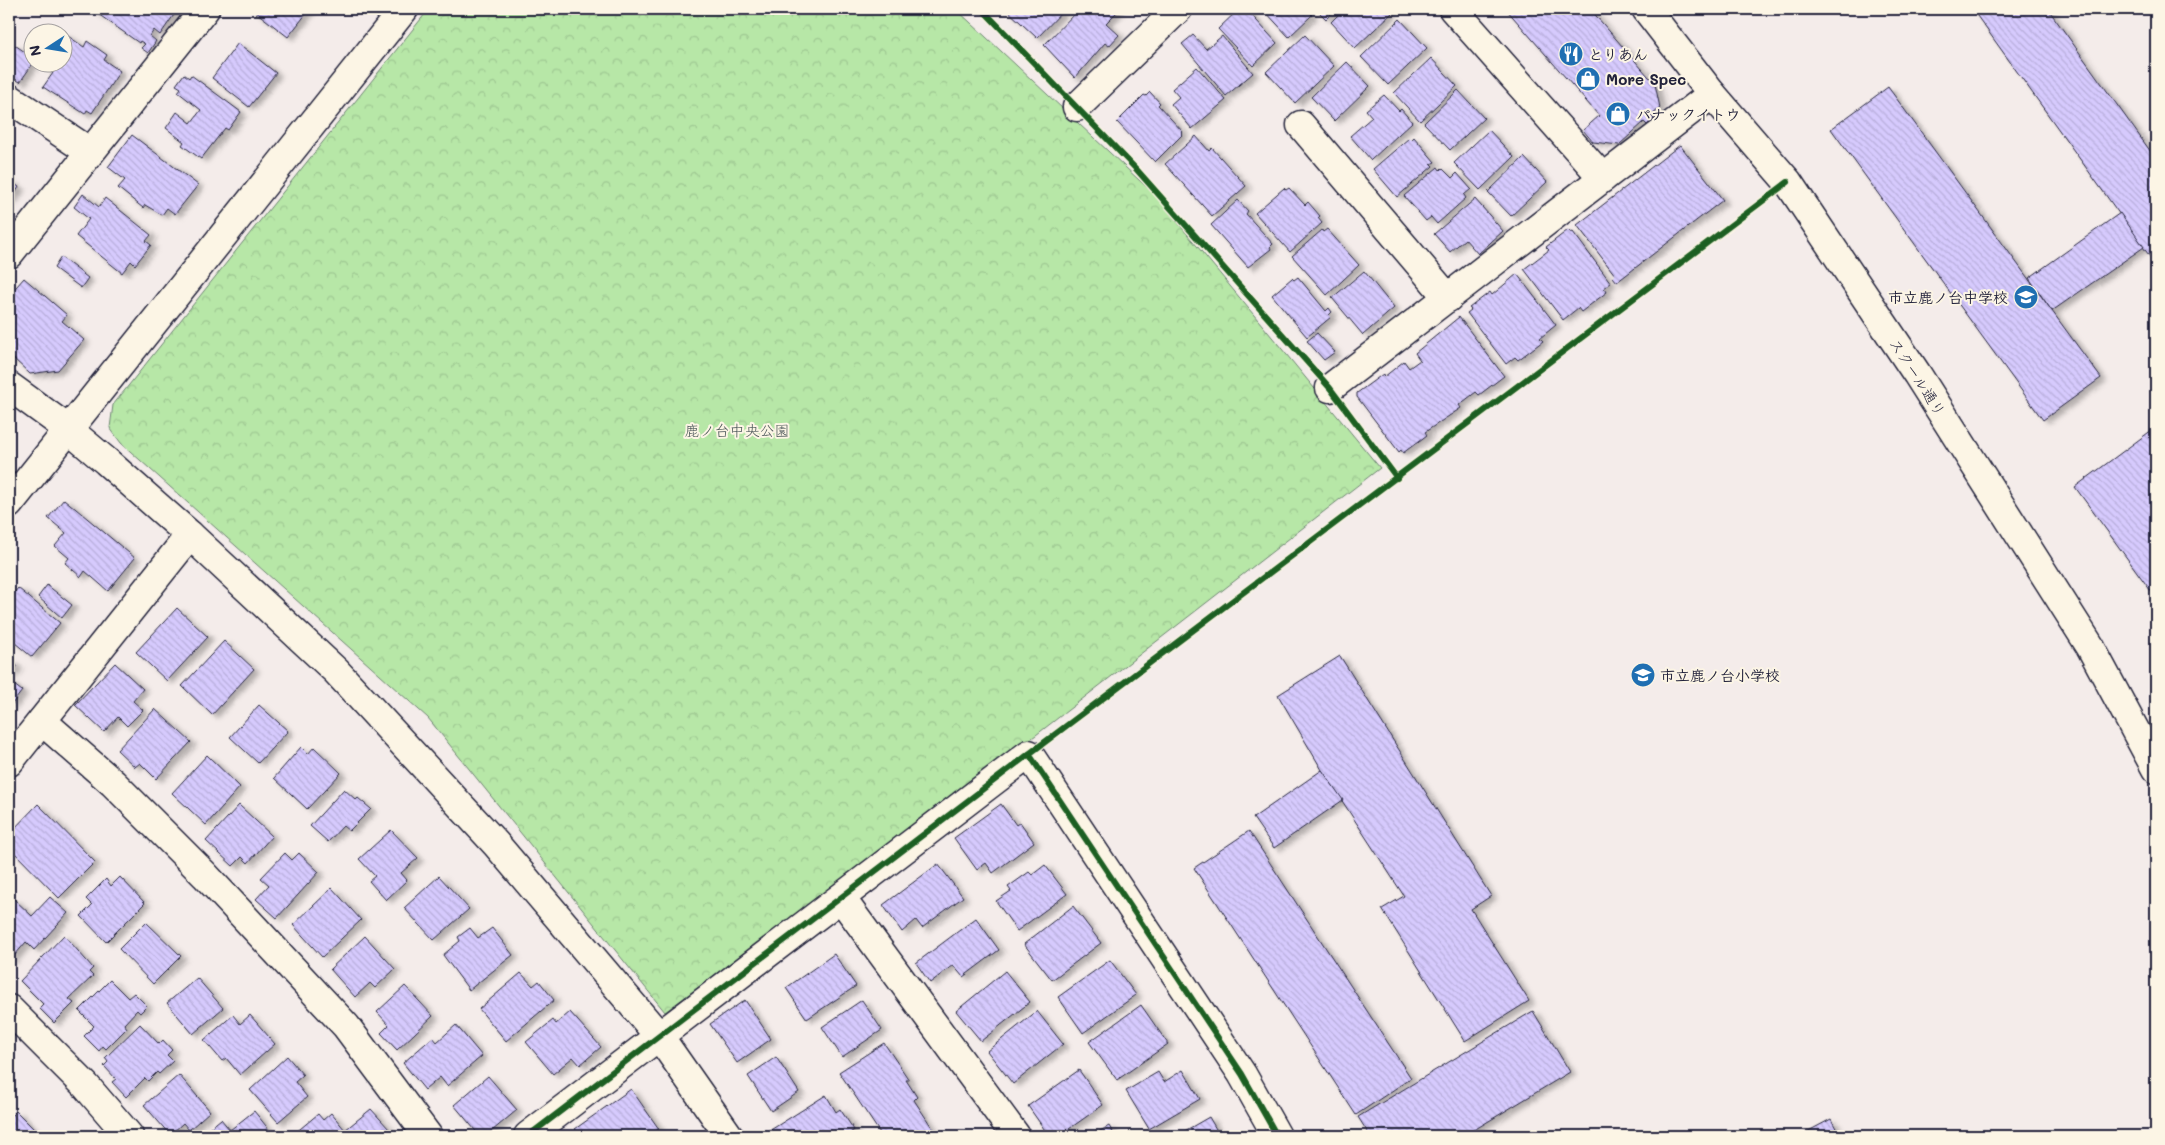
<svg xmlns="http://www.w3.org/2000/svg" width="2165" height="1145" font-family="Mali,'Klee One',sans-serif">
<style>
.forest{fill:url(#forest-crowns);stroke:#6c8471}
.building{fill:url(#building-back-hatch);stroke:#22223b;filter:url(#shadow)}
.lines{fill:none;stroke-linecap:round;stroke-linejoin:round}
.minor-casing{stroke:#22223b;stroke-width:31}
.minor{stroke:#fcf5e5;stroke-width:28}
.cycleway-casing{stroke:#fcf5e5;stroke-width:9}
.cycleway{stroke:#1b5e20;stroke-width:6}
.labels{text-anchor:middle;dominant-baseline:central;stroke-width:4;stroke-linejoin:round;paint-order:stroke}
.poi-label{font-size:15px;font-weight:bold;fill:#22223b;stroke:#fcf5e5;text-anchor:start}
.street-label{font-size:15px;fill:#22223b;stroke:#fcf5e5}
.park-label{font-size:15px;fill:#475356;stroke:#fcf5e5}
</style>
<defs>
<pattern id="forest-crowns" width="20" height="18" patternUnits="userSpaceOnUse" patternTransform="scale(1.25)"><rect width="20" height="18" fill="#b7e7a7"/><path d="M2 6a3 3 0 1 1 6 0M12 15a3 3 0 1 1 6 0" fill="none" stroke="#9dc691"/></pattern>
<pattern id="building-back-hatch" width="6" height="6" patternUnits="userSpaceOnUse" patternTransform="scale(1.25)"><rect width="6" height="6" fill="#d6cafd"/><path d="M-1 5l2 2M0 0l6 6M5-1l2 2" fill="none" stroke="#b7adda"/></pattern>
<filter id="shadow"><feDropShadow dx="5.5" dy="3" stdDeviation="2.5" flood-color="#0004"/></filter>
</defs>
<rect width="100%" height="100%" fill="#f4ecea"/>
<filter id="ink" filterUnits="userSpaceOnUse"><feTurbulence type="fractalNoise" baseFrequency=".02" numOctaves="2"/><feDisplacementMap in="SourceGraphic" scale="10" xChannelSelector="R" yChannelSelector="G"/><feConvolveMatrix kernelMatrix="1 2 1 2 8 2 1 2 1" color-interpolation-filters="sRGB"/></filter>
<g filter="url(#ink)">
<!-- forest -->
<polygon class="forest" points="429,9 956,9 1155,195 1380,468 1036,735 665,1012 428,718 121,443 110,428 113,405"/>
<!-- building -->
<g class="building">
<polygon points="91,9 178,9 160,35 154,30 150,36 156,41 148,53 141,48 145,44 140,41 139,43"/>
<polygon points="252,9 310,9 288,37"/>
<polygon points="1006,9 1065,9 1037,38"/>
<polygon points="1079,9 1115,9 1118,11 1106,23 1119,35 1109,46 1105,43 1075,78 1044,45"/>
<polygon points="1239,9 1246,9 1277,43 1253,66 1218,29"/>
<polygon points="1263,9 1307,9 1312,15 1289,37"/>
<polygon points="1316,9 1336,9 1326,19"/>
<polygon points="1344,9 1388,9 1392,13 1355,48 1331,22"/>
<polygon points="1506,9 1590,9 1655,84 1660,108 1651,116 1654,119 1647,125 1644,122 1619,145 1593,142 1583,130 1599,116"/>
<polygon points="1972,9 2048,9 2156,159 2156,265"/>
<polygon points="1400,19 1427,48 1388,85 1361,57"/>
<polygon points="65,34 84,47 87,41 107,55 104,60 120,71 92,113 87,110 85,114 43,87 53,73 43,67 46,62 62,62 62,38"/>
<polygon points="1193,35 1206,49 1222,36 1253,73 1226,96 1182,44"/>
<polygon points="1305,35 1334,66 1295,103 1266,72"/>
<polygon points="238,43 276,73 249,107 212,78"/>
<polygon points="15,45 32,57 34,62 20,82 9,75 9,54"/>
<polygon points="1431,58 1457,86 1420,121 1394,93"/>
<polygon points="1347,62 1370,86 1334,121 1311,97"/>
<polygon points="1197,67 1226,100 1192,129 1171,104 1179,97 1172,89"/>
<polygon points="184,74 189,78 191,75 241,112 228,130 225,128 201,159 182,145 184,142 166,128 177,112 191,123 201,110 178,92 181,88 176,85"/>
<polygon points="1888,87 2101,378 2043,420 1831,129"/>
<polygon points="1458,90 1484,118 1450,150 1424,123"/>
<polygon points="1150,92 1160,103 1158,105 1183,132 1181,134 1182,135 1155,162 1117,122 1144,95 1146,96"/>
<polygon points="1384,95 1399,111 1401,109 1412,122 1371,160 1350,136 1372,117 1366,110"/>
<polygon points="1489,130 1514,157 1480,190 1454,163"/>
<polygon points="132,135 198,185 175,214 167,208 162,215 145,205 143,208 118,188 125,180 108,167"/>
<polygon points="1196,136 1209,151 1212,148 1246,186 1212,216 1165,164"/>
<polygon points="1414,137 1435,162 1431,164 1433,166 1397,197 1373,169 1409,138 1411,140"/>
<polygon points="1680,145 1723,200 1617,282 1613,277 1615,275 1577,225"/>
<polygon points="1524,157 1547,182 1511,216 1488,192"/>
<polygon points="1438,167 1440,170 1442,168 1452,178 1457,173 1471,189 1464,195 1466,198 1437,224 1431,217 1426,221 1404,196"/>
<polygon points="9,180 19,187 9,203"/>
<polygon points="1284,188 1286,190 1289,188 1305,205 1308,202 1320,216 1318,218 1322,223 1290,252 1255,213"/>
<polygon points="83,194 99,207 105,198 151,235 146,241 151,245 135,265 131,261 122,273 76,236 89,219 74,207"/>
<polygon points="1475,199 1503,231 1478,254 1465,239 1450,252 1434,234"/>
<polygon points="1238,200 1248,211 1246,214 1273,244 1270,247 1271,249 1248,267 1211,225"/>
<polygon points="2120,213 2144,247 2052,311 2029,278"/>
<polygon points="1327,229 1359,265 1327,295 1292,256 1322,230 1323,232"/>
<polygon points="1568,230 1571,233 1573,232 1611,283 1604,288 1607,292 1581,312 1578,308 1563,320 1524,269 1549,250 1546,247"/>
<polygon points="61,257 88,278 81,288 54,268"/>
<polygon points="1364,271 1394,308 1363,335 1332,298"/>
<polygon points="1517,274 1556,325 1540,338 1543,341 1518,360 1515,357 1506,364 1467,313 1471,310 1469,308 1490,292 1492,295"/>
<polygon points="1298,277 1326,311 1329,308 1332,312 1329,315 1331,317 1307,337 1272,295 1292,278 1294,280"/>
<polygon points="24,278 67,315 62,321 84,340 58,370 30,374 13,358 9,360 9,295"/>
<polygon points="1459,317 1504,376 1479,395 1476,392 1459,405 1461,408 1425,432 1427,435 1403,453 1401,450 1399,452 1357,397 1357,393 1383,374 1384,377 1404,361 1409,368 1420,360 1415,353"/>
<polygon points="1317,333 1335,352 1324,360 1307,341"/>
<polygon points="2156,427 2156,598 2075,487"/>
<polygon points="64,499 135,558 108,591 85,571 81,577 65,563 69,558 55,546 66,533 48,518"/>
<polygon points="47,585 72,605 62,618 38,597"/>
<polygon points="18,588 60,623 32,657 9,638 9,599"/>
<polygon points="177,608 208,637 167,681 136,652"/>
<polygon points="224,641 254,669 212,715 182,686"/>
<polygon points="1340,656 1491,896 1471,909 1529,1001 1465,1041 1382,909 1404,896 1322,770 1278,695"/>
<polygon points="9,660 17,666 9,677"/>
<polygon points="115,663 143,689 133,701 143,710 127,726 118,717 104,732 75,705"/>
<polygon points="9,681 22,691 9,708"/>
<polygon points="259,705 288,731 258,763 230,737"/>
<polygon points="155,709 191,742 156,779 140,763 135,767 117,750"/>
<polygon points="301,747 308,754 314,747 341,773 307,809 274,778"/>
<polygon points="207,755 240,787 206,825 172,793"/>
<polygon points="1322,770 1343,800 1274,848 1253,818"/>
<polygon points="344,789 356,800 358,798 371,809 349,831 343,826 328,842 310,826"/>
<polygon points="38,804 95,862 59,898 9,847 9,834"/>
<polygon points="1001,804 1016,825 1020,822 1034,842 993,873 986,863 977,870 954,838"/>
<polygon points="239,805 272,836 248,863 242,857 233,866 206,841"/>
<polygon points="391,830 418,858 401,873 407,880 386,900 369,881 375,876 359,859"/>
<polygon points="1249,831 1411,1078 1356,1115 1194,868"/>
<polygon points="285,853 292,860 299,853 319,872 277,918 256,899 269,885 261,878"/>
<polygon points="938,864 963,897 922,928 916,920 902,932 883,905"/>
<polygon points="1045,865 1067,894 1017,931 996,901 1011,891 1008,887 1029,872 1032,875"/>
<polygon points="439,876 469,909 434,940 404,908"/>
<polygon points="120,877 145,903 106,942 81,916 92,905 86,899 106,879 111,886"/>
<polygon points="332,888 361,920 322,957 293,925"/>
<polygon points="50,897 68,913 34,950 26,942 9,962 9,904 14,899 32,916"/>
<polygon points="1073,906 1101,943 1052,980 1024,944"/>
<polygon points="976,918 999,950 963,977 953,965 930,983 916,963"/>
<polygon points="146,922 181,956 153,984 119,949"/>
<polygon points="470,928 478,938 492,928 513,955 469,990 443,955 460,941 458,937"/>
<polygon points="64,935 93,968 89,972 93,976 69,999 74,1003 54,1023 39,1008 43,1004 20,981"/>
<polygon points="365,936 395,969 375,988 370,983 355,997 330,969"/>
<polygon points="834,954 856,986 807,1019 786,988"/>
<polygon points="1110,960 1136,995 1083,1033 1058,997"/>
<polygon points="1005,971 1030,1002 981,1041 956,1011"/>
<polygon points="521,973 533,986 539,981 554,1000 506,1041 479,1009"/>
<polygon points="197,978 223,1008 193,1034 167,1003"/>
<polygon points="110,980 128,998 134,993 147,1006 140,1013 137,1010 124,1024 127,1028 106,1049 103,1046 99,1051 84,1036 94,1026 79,1011"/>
<polygon points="405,986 433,1016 397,1050 381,1033 389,1025 377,1012"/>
<polygon points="745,1000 771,1039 737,1063 710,1024"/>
<polygon points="862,1000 882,1030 842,1057 822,1027"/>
<polygon points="1141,1005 1168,1044 1117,1080 1089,1042"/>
<polygon points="1037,1011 1063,1044 1013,1084 987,1051"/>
<polygon points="1533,1011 1570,1072 1464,1136 1370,1136 1358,1117"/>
<polygon points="570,1012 601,1047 580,1065 573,1057 553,1074 526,1042 553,1020 556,1024"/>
<polygon points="233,1015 240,1024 250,1015 275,1044 240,1075 226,1058 222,1061 204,1040"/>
<polygon points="140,1024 159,1044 163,1040 172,1050 167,1055 173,1061 159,1074 157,1072 148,1081 145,1078 126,1097 112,1082 116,1079 104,1066 108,1062 105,1058"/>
<polygon points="456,1025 482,1056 447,1086 440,1077 425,1090 403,1063 433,1037 437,1042"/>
<polygon points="884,1043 909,1080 906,1080 917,1097 914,1100 937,1135 935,1136 882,1136 839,1072"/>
<polygon points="287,1056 303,1075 295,1082 307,1097 278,1122 250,1090"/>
<polygon points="776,1057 799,1092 771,1111 748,1076"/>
<polygon points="1079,1070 1103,1105 1059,1136 1049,1136 1028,1106"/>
<polygon points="1183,1070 1200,1099 1149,1129 1126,1091 1158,1072 1164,1082"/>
<polygon points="179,1075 210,1111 189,1130 183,1123 170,1135 144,1105"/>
<polygon points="488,1076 517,1110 486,1136 480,1136 454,1105"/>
<polygon points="631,1089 659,1129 649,1136 581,1136 575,1129"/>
<polygon points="826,1095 836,1112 840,1109 854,1130 850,1133 852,1135 772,1136 769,1131"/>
<polygon points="371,1109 389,1129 380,1136 296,1136 294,1134 318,1114 323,1120 331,1113 345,1130"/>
<polygon points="16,1111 41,1136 9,1136 9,1118"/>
<polygon points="254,1111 274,1136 200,1136 221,1119 230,1130"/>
<polygon points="1209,1117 1220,1136 1176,1136"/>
<polygon points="1831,1119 1840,1136 1799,1136"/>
<polygon points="1109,1126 1115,1136 1091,1136"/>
</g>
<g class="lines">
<defs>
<g id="minor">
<polyline points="1453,9 1603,178"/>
<polyline points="1646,9 1712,94 1788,182 1917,374 2090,646 2156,769"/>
<polyline points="9,98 90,152"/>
<polyline points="1077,107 1178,9"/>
<polyline points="1301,125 1448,298"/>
<polyline points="9,254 205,9"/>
<polyline points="9,386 68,429 106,461 190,535 336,671 496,844 659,1036 729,1136"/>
<polyline points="1330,388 1712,94"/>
<polyline points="9,504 404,9"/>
<polyline points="42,721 113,783 205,875 346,1026 428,1136"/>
<polyline points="9,762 190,535"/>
<polyline points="841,898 1016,1136"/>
<polyline points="9,1009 86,1086 129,1136"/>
<polyline points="528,1136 1029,754 1242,1074 1277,1136"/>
</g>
</defs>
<!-- minor casing -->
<use href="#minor" class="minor-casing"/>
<!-- minor -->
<use href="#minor" class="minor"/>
<defs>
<g id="cycleway">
<polyline points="982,9 1137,170 1330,388 1397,478"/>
<polyline points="1029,754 1242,1074 1277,1136"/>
<polyline points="528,1136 1029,754 1788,182"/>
</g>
</defs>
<!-- cycleway casing -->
<use href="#cycleway" class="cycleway-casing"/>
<!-- cycleway -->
<use href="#cycleway" class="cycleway"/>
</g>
</g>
<!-- icons -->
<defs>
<symbol id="restaurant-disc" viewBox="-11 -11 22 22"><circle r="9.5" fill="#1f6fb2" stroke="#fcf5e5"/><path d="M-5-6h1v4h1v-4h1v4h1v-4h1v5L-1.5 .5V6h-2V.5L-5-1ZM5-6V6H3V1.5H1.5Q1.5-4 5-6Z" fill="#fff"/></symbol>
<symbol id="shop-disc" viewBox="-11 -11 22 22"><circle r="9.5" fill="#1f6fb2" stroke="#fcf5e5"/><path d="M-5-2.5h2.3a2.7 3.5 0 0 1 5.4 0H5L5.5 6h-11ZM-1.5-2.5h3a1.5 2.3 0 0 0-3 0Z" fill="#fff"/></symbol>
<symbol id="school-disc" viewBox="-11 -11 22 22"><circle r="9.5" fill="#1f6fb2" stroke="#fcf5e5"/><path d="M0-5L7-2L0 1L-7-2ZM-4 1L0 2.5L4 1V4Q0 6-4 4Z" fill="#fff"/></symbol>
</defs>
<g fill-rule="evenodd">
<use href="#restaurant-disc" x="1557" y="40" width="28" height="28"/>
<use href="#shop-disc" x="1574" y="65" width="28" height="28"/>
<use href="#shop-disc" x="1604" y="100" width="28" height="28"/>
<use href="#school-disc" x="2012" y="283" width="28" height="28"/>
<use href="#school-disc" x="1629" y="661" width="28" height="28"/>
</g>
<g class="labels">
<!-- poi labels -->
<g class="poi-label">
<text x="1588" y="54">とりあん</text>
<text x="1606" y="79">More Spec</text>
<text x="1636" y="114">パナックイトウ</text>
<text x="2008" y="297" text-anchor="end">市立鹿ノ台中学校</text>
<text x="1660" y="675">市立鹿ノ台小学校</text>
</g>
<!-- street labels -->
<g class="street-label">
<text transform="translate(1918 377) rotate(57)">スクール通り</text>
</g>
<!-- park labels -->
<g class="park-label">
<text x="737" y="430">鹿ノ台中央公園</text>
</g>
</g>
<!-- margin -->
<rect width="2165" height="1145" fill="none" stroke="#fcf5e5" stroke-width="30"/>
<rect x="15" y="15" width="2135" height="1115" fill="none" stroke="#22223b" stroke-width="2" filter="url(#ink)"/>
<!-- north arrow -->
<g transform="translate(48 48) rotate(258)"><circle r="24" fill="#fcf5e5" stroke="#a5a1a1"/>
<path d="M0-4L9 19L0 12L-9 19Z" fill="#1f6fb2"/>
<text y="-8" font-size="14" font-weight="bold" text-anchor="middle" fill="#22223b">N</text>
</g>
</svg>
